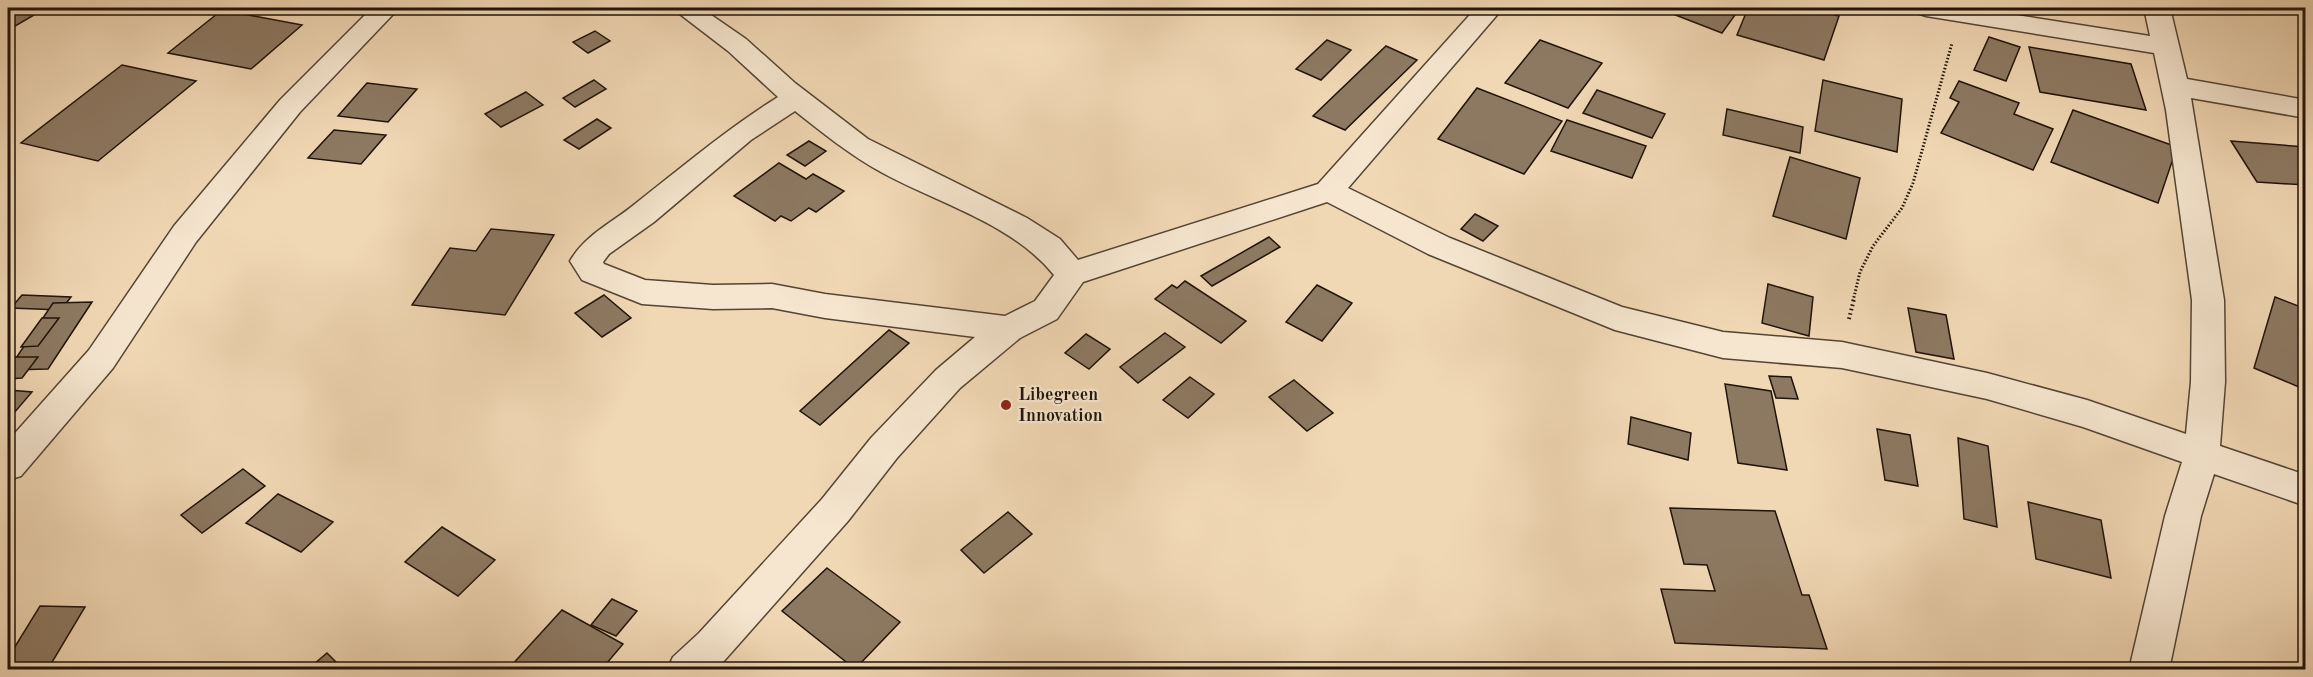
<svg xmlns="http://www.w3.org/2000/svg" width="2313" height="677" font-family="'Old Standard TT',serif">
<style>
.building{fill:#8d7962;stroke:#201309;stroke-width:1.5}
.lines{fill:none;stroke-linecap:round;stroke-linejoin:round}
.minor-casing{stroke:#544434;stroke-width:3}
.path-far1{stroke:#201309;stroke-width:3;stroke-dasharray:1.5 2;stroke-linecap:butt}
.path{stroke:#201309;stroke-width:4;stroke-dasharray:1.5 3;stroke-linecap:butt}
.minor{fill:#f6e6cf;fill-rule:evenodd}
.poi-dot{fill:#8f2418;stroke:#f6e6cf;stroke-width:2}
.labels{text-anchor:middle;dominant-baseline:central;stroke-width:4.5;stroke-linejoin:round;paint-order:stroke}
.poi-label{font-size:18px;font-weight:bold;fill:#201309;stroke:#f6e6cf;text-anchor:start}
</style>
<rect width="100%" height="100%" fill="#f1d8b5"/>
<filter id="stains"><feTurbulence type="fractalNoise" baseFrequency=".00333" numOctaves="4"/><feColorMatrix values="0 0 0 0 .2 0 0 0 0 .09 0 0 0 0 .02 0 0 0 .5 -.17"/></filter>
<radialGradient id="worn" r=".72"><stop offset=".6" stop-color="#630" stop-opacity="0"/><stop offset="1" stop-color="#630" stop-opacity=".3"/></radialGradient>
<!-- building -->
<g class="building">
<polygon points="20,8 46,8 10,29 8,27 8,16"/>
<polygon points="1668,8 1713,8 1735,15 1722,33 1665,11"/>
<polygon points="1748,8 1809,8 1839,16 1824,60 1737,35"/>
<polygon points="222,10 302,25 251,69 168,53"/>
<polygon points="595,31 610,41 588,53 573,42"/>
<polygon points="1989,37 2020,47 2006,81 1974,70"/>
<polygon points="1327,40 1351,50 1321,80 1296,69"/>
<polygon points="1540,40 1602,63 1568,108 1505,83"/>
<polygon points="1386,46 1417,60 1345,130 1313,116"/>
<polygon points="2029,47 2131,64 2146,110 2040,92"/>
<polygon points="122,65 196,81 98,161 21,143"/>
<polygon points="594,80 606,89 575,107 563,98"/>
<polygon points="1823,80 1902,99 1897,152 1815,131"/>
<polygon points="1959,81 2019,103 2014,114 2053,129 2033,170 1941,133 1959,102 1950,98"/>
<polygon points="367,83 417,89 388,122 338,116"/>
<polygon points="1477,88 1562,121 1524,174 1438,139"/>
<polygon points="1597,90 1665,114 1652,138 1583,113"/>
<polygon points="526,92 543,105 501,127 485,114"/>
<polygon points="1727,109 1803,127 1800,153 1723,135"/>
<polygon points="2073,110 2177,147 2158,203 2051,162"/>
<polygon points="597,119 611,128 579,149 564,140"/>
<polygon points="1567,120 1646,146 1632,178 1551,151"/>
<polygon points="334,130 386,135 361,164 308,158"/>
<polygon points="809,141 826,151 805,166 787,155"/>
<polygon points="2231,141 2306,147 2306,185 2257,182"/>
<polygon points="1790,157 1860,178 1846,239 1773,216"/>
<polygon points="779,163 806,179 813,174 844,191 816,212 809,208 791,221 781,216 775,221 734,196"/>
<polygon points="1475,214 1498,226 1483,241 1461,229"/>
<polygon points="491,229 554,235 505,315 412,305 450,248 476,251"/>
<polygon points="1269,237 1280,247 1212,286 1201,276"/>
<polygon points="1185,281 1246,321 1221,343 1155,299 1172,285 1177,288"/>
<polygon points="1768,284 1813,297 1809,336 1762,323"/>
<polygon points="1317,285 1352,303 1322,341 1286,322"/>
<polygon points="22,295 71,297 61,310 11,308"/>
<polygon points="604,295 631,318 602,337 575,313"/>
<polygon points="2275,297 2306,309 2306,390 2254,368"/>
<polygon points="92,302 48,369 8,370 53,303"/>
<polygon points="1908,308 1946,315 1954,359 1916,352"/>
<polygon points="42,318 59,318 38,346 21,347"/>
<polygon points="889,330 909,343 820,425 800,411"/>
<polygon points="1165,333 1185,347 1138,383 1120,367"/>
<polygon points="1086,334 1110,349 1089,369 1065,353"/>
<polygon points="8,357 38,357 22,378 8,379"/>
<polygon points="1769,376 1791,377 1798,399 1776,398"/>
<polygon points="1190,377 1214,394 1188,418 1163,400"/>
<polygon points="1294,380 1333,413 1307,431 1269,397"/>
<polygon points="1725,384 1771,391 1787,470 1738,463"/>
<polygon points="8,390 32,392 8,420"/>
<polygon points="1631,417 1691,433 1688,460 1628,444"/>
<polygon points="1877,429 1910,435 1918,486 1885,480"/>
<polygon points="1958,438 1988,446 1997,527 1964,519"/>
<polygon points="243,469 265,486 202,533 181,515"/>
<polygon points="278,494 333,522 301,552 246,523"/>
<polygon points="2028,502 2101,520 2111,578 2036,559"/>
<polygon points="1670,508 1775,511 1802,595 1809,595 1827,649 1675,643 1661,589 1715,591 1707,565 1684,564"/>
<polygon points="1008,512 1032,534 984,573 961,550"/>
<polygon points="442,527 495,560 458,596 405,562"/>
<polygon points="827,568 900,622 855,669 782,611"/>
<polygon points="612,599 637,611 616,636 591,625"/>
<polygon points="40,606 85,607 48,669 8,668 8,658"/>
<polygon points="562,610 623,644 601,670 514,670 510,667"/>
<polygon points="327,653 344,670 307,670"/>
</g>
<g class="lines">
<defs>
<g id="minor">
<polygon points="372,8 399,8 300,112 196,242 113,368 21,476 8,480 8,441 89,350 174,226 280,100"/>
<path d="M672,8H701L746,39L795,83L868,139L1027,218L1060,239L1078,260L1318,184L1476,8H1503L1348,188L1450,238L1622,307L1723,332L1842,342L1987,373L2087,400L2186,434L2191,382L2192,300L2166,110L2154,53L1926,16L1917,13L1913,8H1971L2150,36L2144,8H2170L2187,79L2306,100V118L2191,98L2224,300L2225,382L2220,446L2306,475V506L2214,474L2201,516L2169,670H2129L2165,516L2182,462L2083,427L1987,399L1842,368L1723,358L1615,330L1428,254L1327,202L1083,282L1057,319L1020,338L960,388L897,458L848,521L716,670H667L673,657L699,633L822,499L871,438L936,370L975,337L825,318L772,308L713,309L642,304L582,280L570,261C586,234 612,223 635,204C682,167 727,129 778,97L728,51ZM795,111C823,133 850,155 881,172C939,204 1012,223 1054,275L1035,301L1005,316L825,294L772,284L713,285L645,280L604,264L603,262L609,254L654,222L751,140Z"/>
</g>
</defs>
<!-- minor casing -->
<use href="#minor" class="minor-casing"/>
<!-- path-far1 -->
<polyline class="path-far1" points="1853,301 1860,272 1873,246 1902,208 1913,183 1952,43"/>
<!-- path -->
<polyline class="path" points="1849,319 1854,299"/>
<!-- minor -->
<use href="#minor" class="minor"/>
</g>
<!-- markers -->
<circle class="poi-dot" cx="1006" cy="405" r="6"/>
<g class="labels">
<!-- poi labels -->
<g class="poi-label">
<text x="1018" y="395">Libegreen<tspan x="1018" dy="21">Innovation</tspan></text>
</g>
</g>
<!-- margin -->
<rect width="2313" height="677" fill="none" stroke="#f1d8b5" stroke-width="30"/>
<rect x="9" y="9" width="2295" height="659" fill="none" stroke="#201309" stroke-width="3"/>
<rect x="15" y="15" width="2283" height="647" fill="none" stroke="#201309" stroke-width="1.5"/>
<rect width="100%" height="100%" filter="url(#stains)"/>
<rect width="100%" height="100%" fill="url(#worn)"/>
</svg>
